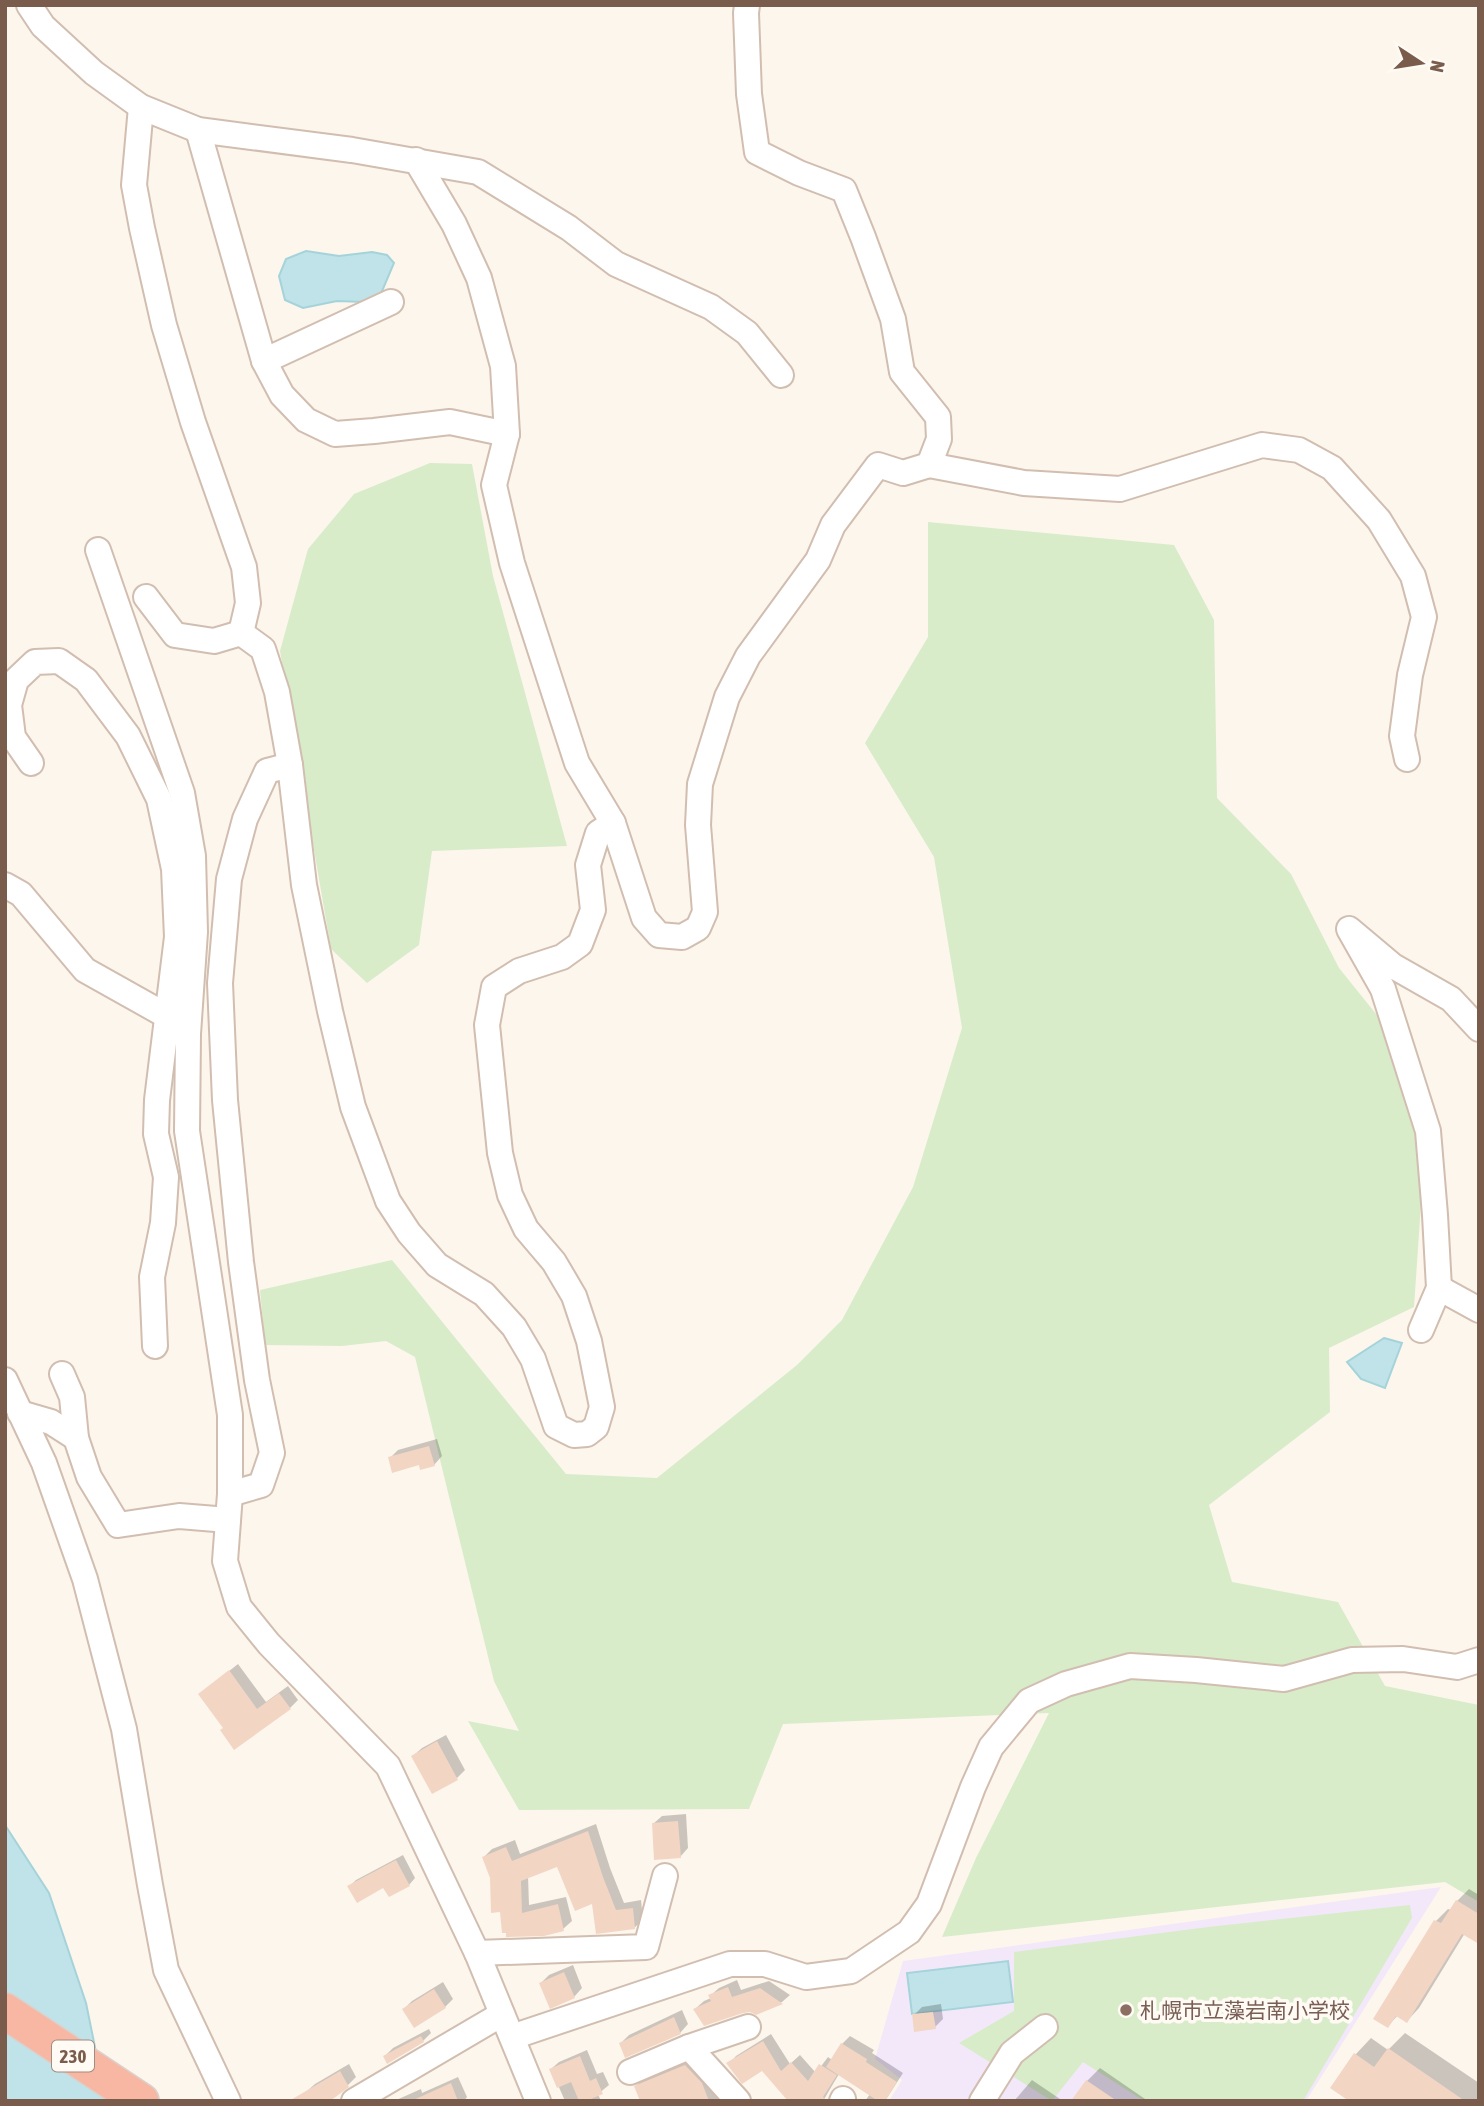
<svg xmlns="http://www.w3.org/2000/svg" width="1484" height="2106" font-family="'Asap Condensed','Noto Sans JP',sans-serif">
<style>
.education{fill:#f3e8fa}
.green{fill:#d8ecc9}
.water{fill:#bfe3e8;stroke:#a5d3da;stroke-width:2}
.shadow{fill:#0003}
.building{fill:#f3d5c3}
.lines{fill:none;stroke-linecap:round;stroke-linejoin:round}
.minor-casing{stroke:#d1beb0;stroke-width:28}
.highway-casing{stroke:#dad1cd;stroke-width:38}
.minor{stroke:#fff;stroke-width:24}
.highway{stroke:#f7b7a3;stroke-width:35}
.education-dot{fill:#8d6e63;stroke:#fffaf3;stroke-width:2.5}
.labels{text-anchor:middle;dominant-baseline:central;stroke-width:7;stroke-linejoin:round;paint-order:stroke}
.shield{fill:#fffaf3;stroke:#a28b7f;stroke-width:2}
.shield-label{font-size:19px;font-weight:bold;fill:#7a5c4d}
.education-label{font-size:21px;fill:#785e54;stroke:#fffaf3;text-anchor:start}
</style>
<rect width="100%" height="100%" fill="#fdf6ec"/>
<!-- education -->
<polygon class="education" points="1441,1887 1306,2101 889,2101 902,2080 875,2059 903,1961"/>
<!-- green -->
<g class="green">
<polygon points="430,463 472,464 493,576 567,846 432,851 419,945 367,983 331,949 280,651 308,549 354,494"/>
<polygon points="928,522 1174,545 1214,620 1217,798 1291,874 1339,968 1397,1040 1424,1160 1414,1307 1329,1348 1330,1412 1209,1505 1232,1582 1338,1602 1385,1686 1479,1705 1479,1902 1445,1882 942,1937 976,1858 1049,1713 783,1724 749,1809 519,1810 468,1721 519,1731 494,1681 415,1357 386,1341 342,1346 265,1345 260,1290 392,1260 566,1474 657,1478 797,1365 842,1320 913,1187 962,1028 934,857 865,743 928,637"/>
<polygon points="1410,1905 1412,1918 1303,2101 1144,2101 1083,2062 1052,2101 959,2043 1014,2011 1014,1952 1208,1927"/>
</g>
<!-- water -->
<g class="water">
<polygon points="306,251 339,256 372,252 387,255 394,263 380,296 364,302 337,301 303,308 285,300 279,276 286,259"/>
<polygon points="1384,1338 1402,1343 1385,1388 1361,1379 1347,1362"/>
<polygon points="5,1825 49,1893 86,2003 106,2101 7,2101 5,2093"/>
<polygon points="1008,1961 1013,2002 912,2014 907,1973"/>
</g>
<!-- shadow -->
<g class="shadow">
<polygon points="437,1439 442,1456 434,1465 390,1458 398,1450"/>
<polygon points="238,1664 266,1702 288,1686 298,1700 290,1708 225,1727 200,1694"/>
<polygon points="446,1735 465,1770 457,1778 413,1756 422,1748"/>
<polygon points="686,1814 688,1848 680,1857 653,1824 662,1816"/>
<polygon points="596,1824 610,1868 624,1903 641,1900 643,1920 634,1928 593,1902 558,1865 528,1876 529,1905 566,1897 572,1921 563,1929 501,1911 484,1857 492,1849 515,1840 520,1854"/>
<polygon points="403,1855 415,1878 409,1885 350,1886 356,1880"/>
<polygon points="1469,1889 1479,1895 1479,1942 1465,1933 1419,2008 1407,2021 1398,2015 1388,2026 1375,2018 1436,1921 1448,1909 1451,1910 1457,1901"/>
<polygon points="573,1965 582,1988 574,1997 541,1983 549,1975"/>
<polygon points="737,1980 741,1990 769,1981 790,1995 782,2002 756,2013 751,2011 695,2009 704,2001 711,1998 710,1996 719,1988"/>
<polygon points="443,1982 453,1999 445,2007 404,2009 412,2001"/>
<polygon points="941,2004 943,2019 935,2027 914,2015 922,2007"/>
<polygon points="682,2010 688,2024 680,2033 621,2043 629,2035"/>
<polygon points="429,2029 431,2033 423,2041 385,2056 393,2048"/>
<polygon points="1405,2033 1479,2083 1479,2101 1352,2101 1356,2054 1371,2038 1388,2050"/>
<polygon points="771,2034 790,2064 800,2055 816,2073 828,2057 832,2060 842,2044 850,2036 874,2050 872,2053 903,2073 885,2101 865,2101 870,2094 839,2074 823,2101 762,2069 729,2064 736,2056"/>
<polygon points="587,2050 597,2074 603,2072 609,2085 598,2094 601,2101 565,2101 551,2069 559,2062"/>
<polygon points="694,2058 709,2075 720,2101 642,2101 636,2086 644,2078"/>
<polygon points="349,2064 356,2077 340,2093 306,2092 315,2084"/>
<polygon points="1100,2068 1148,2101 1074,2101 1087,2081"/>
<polygon points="458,2077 467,2097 464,2101 394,2101 421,2089 422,2093"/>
<polygon points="1032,2080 1063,2101 1014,2101"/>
</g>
<!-- building -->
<g class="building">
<polygon points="429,1446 435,1466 420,1470 419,1465 392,1473 388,1457"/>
<polygon points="229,1670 257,1709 279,1693 291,1709 234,1750 220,1730 223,1728 198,1694"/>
<polygon points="437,1741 458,1780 432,1794 411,1756"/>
<polygon points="678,1821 681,1858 654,1860 652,1823"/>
<polygon points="588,1831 603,1877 616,1910 633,1908 635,1929 596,1934 592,1904 575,1911 557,1867 521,1881 522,1913 558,1904 564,1931 544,1936 506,1937 506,1933 502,1933 500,1912 491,1913 490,1878 482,1857 506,1847 512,1861"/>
<polygon points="396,1860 410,1886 389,1897 383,1888 357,1903 347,1886"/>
<polygon points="1456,1900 1479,1914 1479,1944 1462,1934 1407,2023 1396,2016 1388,2028 1373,2019 1434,1920 1441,1923"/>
<polygon points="564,1972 575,1998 550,2009 539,1983"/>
<polygon points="728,1987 732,1997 760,1988 783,2004 756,2015 750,2012 743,2013 704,2026 693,2009 711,2001 708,1995"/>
<polygon points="434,1989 446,2008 414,2028 402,2009"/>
<polygon points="933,2012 936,2029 914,2032 912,2014"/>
<polygon points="674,2017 681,2034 625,2058 619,2043"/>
<polygon points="421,2036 424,2042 387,2064 383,2056"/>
<polygon points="763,2041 781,2071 791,2062 808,2081 819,2064 837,2075 823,2097 826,2101 788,2101 762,2071 742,2084 726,2063"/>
<polygon points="841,2043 867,2059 866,2062 897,2082 885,2101 878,2101 826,2067"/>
<polygon points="1388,2048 1465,2101 1349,2101 1330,2088 1354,2053 1374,2067"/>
<polygon points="580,2056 590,2081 596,2078 603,2094 586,2101 579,2101 571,2082 557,2088 549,2069"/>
<polygon points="685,2065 702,2083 709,2101 640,2101 634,2086"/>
<polygon points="340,2071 349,2087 330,2101 289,2101"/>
<polygon points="1086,2080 1117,2101 1071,2101"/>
<polygon points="451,2083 458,2101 411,2101"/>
</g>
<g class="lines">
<defs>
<g id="minor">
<polyline points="29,5 43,26 94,73 141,107 198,130 352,150 478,172 569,228 616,264 711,307 747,333 781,375"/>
<polyline points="141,107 134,185 142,228 164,325 193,422 244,567 248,603 241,633"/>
<polyline points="198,130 264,361 282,395 306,420 335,434 374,431 450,422 507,434"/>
<polyline points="416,160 454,224 479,278 503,366 507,434 494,485 512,563 577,763 613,823 644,918 659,935 682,937 698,928 705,912 698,825 700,784 727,697 748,656 818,560 833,525 878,465 903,473 929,465 939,439 938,417 902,372 893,319 863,237 844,190 799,173 757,152 749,94 746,13 747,5"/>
<polyline points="264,361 391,302"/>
<polyline points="929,465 1024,483 1120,489 1262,445 1299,450 1332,468 1379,520 1413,576 1424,617 1410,675 1402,736 1407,759"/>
<polyline points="98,550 182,793 193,856 195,932 188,1034 187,1131 230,1415 230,1494 225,1561 239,1607 269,1644 388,1766 477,1953 538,2101"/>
<polyline points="146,597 175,635 214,641 241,633 263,649 277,692 290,765 304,885 330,1011 353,1107 388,1201 409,1233 437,1265 484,1294 514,1327 533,1359 556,1426 574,1435 587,1434 596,1427 602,1407 589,1341 574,1296 554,1262 526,1229 510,1195 500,1153 487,1025 494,987 519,971 562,957 580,944 593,910 588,865 598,833 613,823"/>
<polyline points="31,763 13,737 9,705 16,680 35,662 59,661 86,680 128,736 159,799 174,869 177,937 157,1100 156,1134 166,1177 163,1223 152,1277 155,1346"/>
<polyline points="5,885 21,894 85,970 167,1016 177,1024"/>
<polyline points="1439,1288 1479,1310"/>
<polyline points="1421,1330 1439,1288 1435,1215 1428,1131 1383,989 1349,929 1393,966 1451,999 1479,1029"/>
<polyline points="62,1374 72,1397 76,1438 89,1477 118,1525 179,1516 228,1520"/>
<polyline points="5,1380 44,1463 85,1579 124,1729 150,1885 166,1970 228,2101"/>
<polyline points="20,1413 51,1422 76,1438"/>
<polyline points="230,1494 261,1485 272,1453 257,1380 241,1262 225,1100 220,983 229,879 245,819 267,771 290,765"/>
<polyline points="477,1953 646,1947 665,1876"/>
<polyline points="512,2037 730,1964 765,1964 806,1977 851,1971 909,1932 929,1904 973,1787 991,1747 1029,1701 1066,1684 1130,1666 1196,1670 1284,1679 1352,1660 1403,1659 1457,1667 1479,1660"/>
<polyline points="689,2047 738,2101"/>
<polyline points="630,2072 689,2047 748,2027"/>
<polyline points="354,2101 502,2014"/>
<polyline points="842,2101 843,2099"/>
<polyline points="982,2101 1012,2053 1045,2027"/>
</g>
<polyline id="highway" points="5,2011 141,2101"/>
</defs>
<!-- minor casing -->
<use href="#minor" class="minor-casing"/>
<!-- highway casing -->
<use href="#highway" class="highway-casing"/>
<!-- minor -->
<use href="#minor" class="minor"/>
<!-- highway -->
<use href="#highway" class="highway"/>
</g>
<!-- markers -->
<circle class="education-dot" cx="1126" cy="2010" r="7"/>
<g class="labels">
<!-- shield labels -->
<rect class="shield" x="52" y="2040.5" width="42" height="31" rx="5"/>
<g class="shield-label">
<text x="73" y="2056">230</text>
</g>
<!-- education labels -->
<g class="education-label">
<text x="1140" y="2010">札幌市立藻岩南小学校</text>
</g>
</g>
<!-- border -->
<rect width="1484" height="2106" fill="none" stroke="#7a5c4d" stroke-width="14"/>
<!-- north arrow -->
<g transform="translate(1421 63) rotate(102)" stroke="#fffaf3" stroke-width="5" paint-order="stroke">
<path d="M0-5L12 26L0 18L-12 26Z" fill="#7a5c4d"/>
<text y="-10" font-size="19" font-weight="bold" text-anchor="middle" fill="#7a5c4d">N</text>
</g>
</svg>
